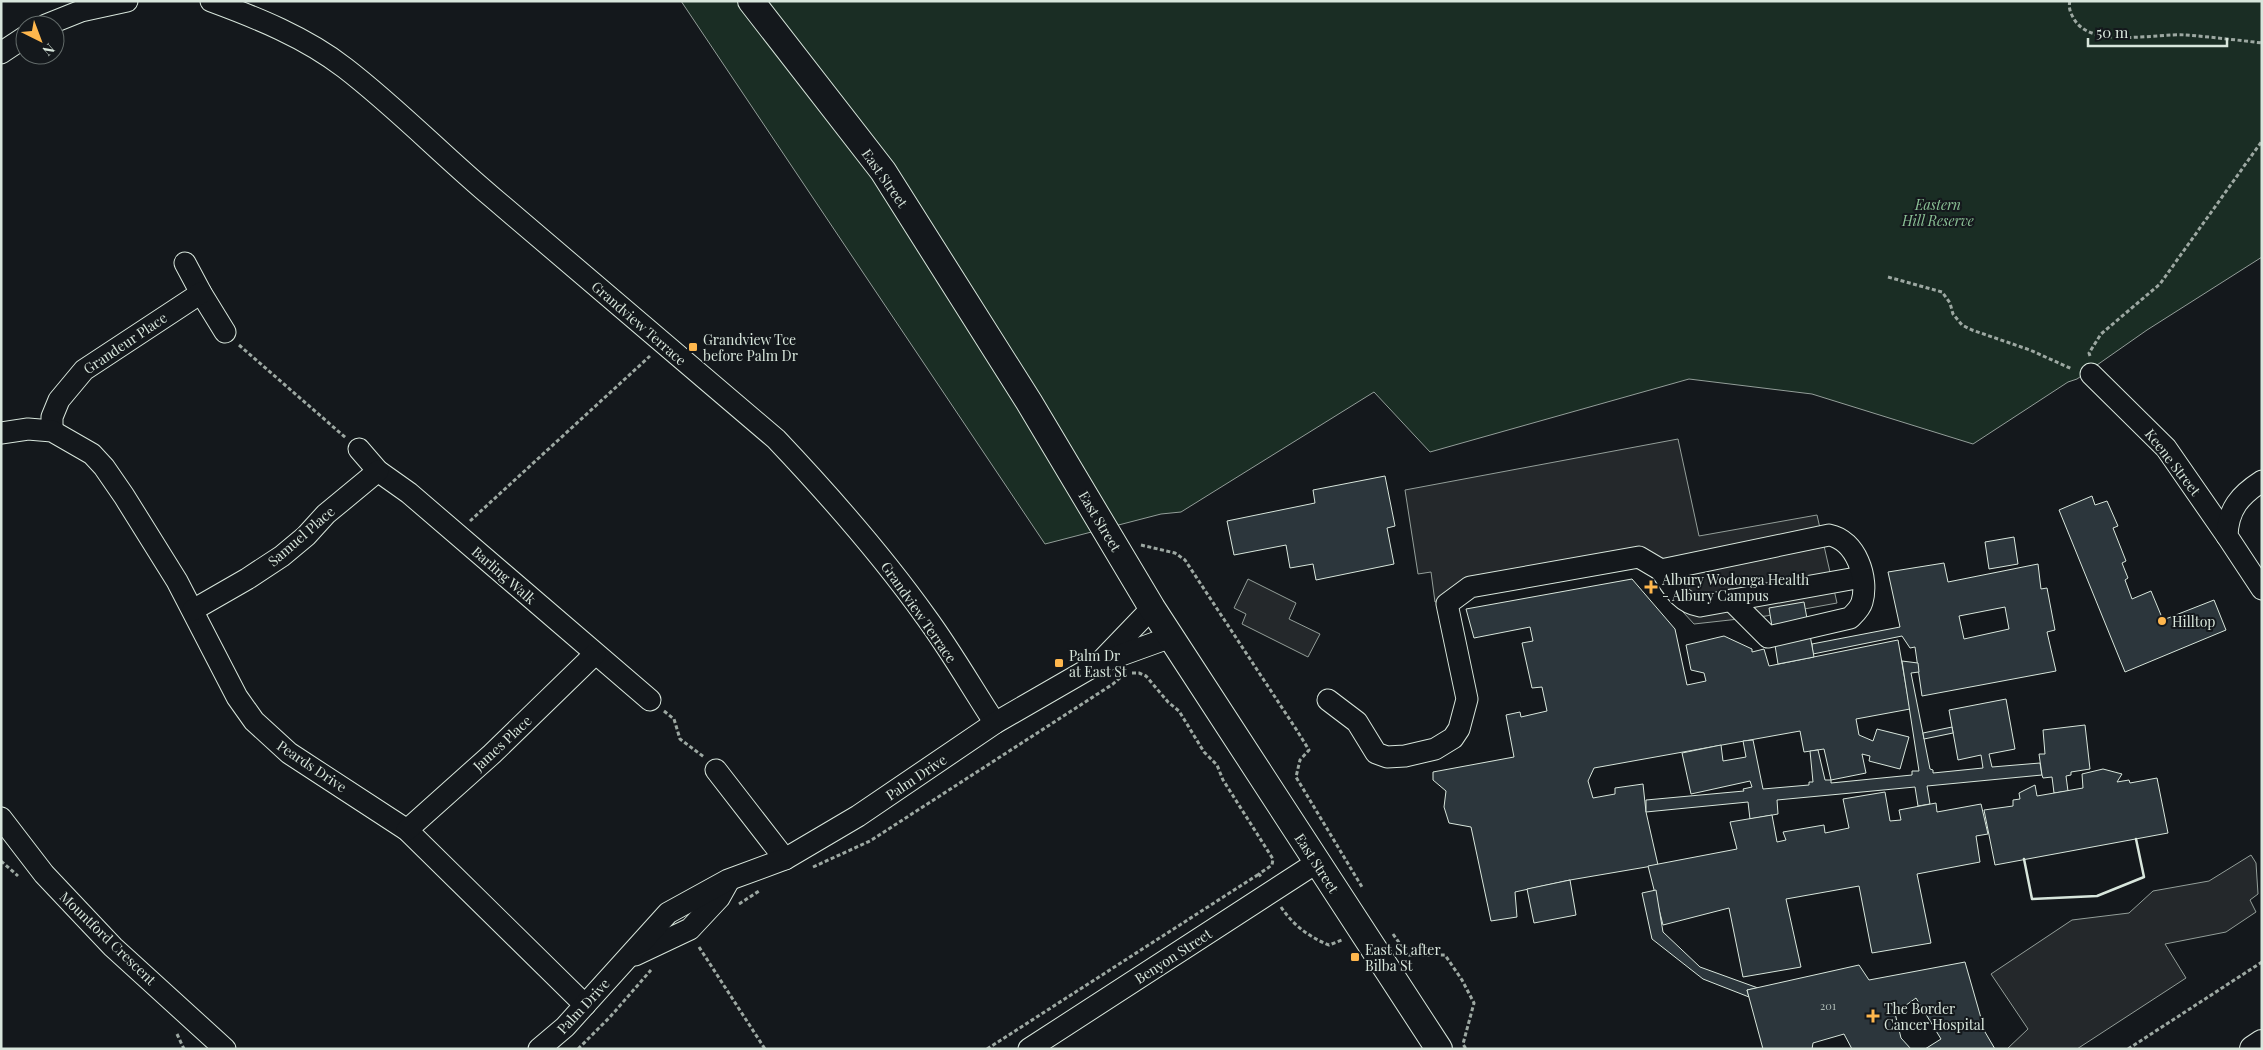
<svg xmlns="http://www.w3.org/2000/svg" width="2263" height="1050" font-family="'Playfair Display',serif">
<style>
.green{fill:#1a2d24;stroke:#939e99}
.parking{fill:#24282b;stroke:#939e99}
.building{fill:#2c363c;stroke:#d8e6dc;fill-rule:evenodd}
.lines{fill:none;stroke-linecap:round;stroke-linejoin:round}
.minor-casing{stroke:#d8e6dc;stroke-width:23}
.major-casing{stroke:#d8e6dc;stroke-width:28}
.path{stroke:#9da8a2;stroke-width:3;stroke-dasharray:4 2.5;stroke-linecap:butt}
.minor{stroke:#14181c;stroke-width:21}
.major{stroke:#14181c;stroke-width:26}
.wall{stroke:#d8e6dc;stroke-width:2.5}
.poi-dot{fill:#ffb74d;stroke:#14181c;stroke-width:2}
.labels{text-anchor:middle;dominant-baseline:central;stroke-width:4;stroke-linejoin:round;paint-order:stroke}
.number-label{font-size:11px;fill:#adbab4}
.street-label{font-size:14px;fill:#d8e6dc;stroke:#14181c}
.park-label{font-size:14px;font-style:italic;fill:#8ac095;stroke:#14181c}
.poi-label{font-size:14px;fill:#d8e6dc;stroke:#14181c;text-anchor:start}
</style>
<rect width="100%" height="100%" fill="#14181c"/>
<!-- green -->
<polygon class="green" points="681,1 2262,1 2262,257 2147,330 2077,379 2068,382 1973,444 1812,394 1689,379 1430,452 1374,392 1181,512 1161,514 1045,544"/>
<!-- parking -->
<g class="parking">
<polygon points="1678,439 1699,536 1817,515 1837,603 1766,616 1694,624 1641,566 1435,602 1431,572 1418,574 1405,490"/>
<polygon points="1248,579 1296,603 1289,619 1320,634 1308,657 1242,624 1246,614 1234,608"/>
<polygon points="2251,855 2256,863 2258,894 2250,900 2256,912 2226,932 2165,944 2186,978 2077,1049 2007,1049 2028,1029 1991,974 2072,920 2129,913 2153,891 2209,881"/>
</g>
<!-- building -->
<g class="building">
<polygon points="1385,476 1395,526 1387,528 1394,564 1316,580 1313,564 1290,568 1286,545 1234,555 1227,521 1315,503 1313,490"/>
<polygon points="2092,496 2095,505 2107,501 2118,526 2113,528 2126,561 2122,563 2128,578 2125,580 2132,599 2151,591 2163,620 2214,600 2226,630 2125,672 2059,510"/>
<polygon points="2014,537 2018,564 1989,569 1985,542"/>
<path d="M1944,563L1948,582L2038,564L2041,589L2047,588L2055,630L2047,632L2056,671L1922,696L1915,647L1910,648L1902,636L1813,654L1812,644L1900,627L1888,572ZM2005,607L2009,629L1964,639L1959,616Z"/>
<polygon points="1632,579 1675,629 1687,685 1706,681 1704,673 1691,670 1686,645 1724,636 1752,649 1752,652 1764,649 1769,666 1898,640 1910,709 1856,719 1859,735 1873,741 1877,729 1909,737 1900,769 1869,761 1870,756 1862,754 1866,773 1831,780 1824,749 1804,752 1800,731 1594,768 1588,781 1593,798 1615,794 1615,788 1643,784 1646,812 1658,865 1570,880 1515,892 1517,917 1491,921 1471,827 1449,823 1444,807 1446,791 1433,780 1433,772 1514,757 1506,715 1520,712 1521,717 1547,711 1542,687 1532,688 1522,643 1533,641 1530,627 1474,638 1466,609"/>
<polygon points="1804,602 1814,657 1778,664 1769,608"/>
<polygon points="1902,661 1918,663 1919,672 1911,673 1930,769 1933,770 1933,773 1983,768 1981,755 1958,760 1949,710 2006,699 2015,749 1989,754 1992,767 2040,763 2042,775 1927,786 1930,804 1918,806 1915,787 1777,800 1778,814 1750,819 1748,802 1646,812 1646,800 1744,791 1743,789 1752,787 1750,781 1691,794 1682,753 1721,745 1723,761 1746,757 1743,741 1753,740 1763,789 1809,785 1809,782 1813,782 1810,751 1818,750 1825,780 1831,780 1831,783 1912,775 1912,771 1919,771"/>
<polygon points="2085,725 2090,769 2071,772 2071,775 2066,776 2068,791 2054,793 2052,777 2043,778 2042,775 2039,754 2045,754 2043,730"/>
<polygon points="1952,727 1953,733 1924,739 1923,733"/>
<polygon points="2103,769 2122,774 2117,782 2129,780 2130,783 2157,778 2168,833 1995,865 1984,810 2013,806 2013,800 2020,799 2019,793 2035,785 2037,796 2083,788 2082,774"/>
<polygon points="1885,792 1890,821 1901,820 1899,810 1936,803 1937,812 1981,804 1988,834 1976,836 1980,862 1917,874 1931,943 1872,953 1859,886 1786,899 1801,967 1743,977 1729,908 1663,925 1648,866 1737,849 1730,822 1772,815 1777,842 1786,840 1783,832 1824,825 1825,833 1849,828 1843,799"/>
<polygon points="1570,880 1576,915 1534,923 1527,889"/>
<polygon points="1656,890 1663,932 1700,967 1758,988 1747,990 1749,997 1703,979 1652,939 1642,893"/>
<polygon points="1965,962 1985,1032 1995,1049 1925,1049 1941,1039 1916,998 1895,1013 1901,1038 1911,1049 1852,1049 1844,1034 1813,1043 1812,1049 1763,1049 1747,990 1859,965 1869,980"/>
</g>
<g class="lines">
<defs>
<g id="minor">
<path d="M211,1C257,18 305,37 345,68C397,108 442,155 492,197C587,278 682,358 776,439C830,496 881,554 926,617C951,651 972,688 995,723"/>
<polyline points="46,25 81,11 127,1"/>
<polyline points="1,53 25,37"/>
<polyline points="185,263 201,293 225,332"/>
<polyline points="2091,374 2166,448 2227,536"/>
<polyline points="52,431 52,417 59,400 84,370 201,293"/>
<polyline points="1,433 28,429 52,431 92,454 104,467 124,496 177,581 237,697 254,721 289,753 407,830 585,1005"/>
<polyline points="359,449 378,471 409,493 650,700"/>
<path d="M2262,481C2240,495 2228,509 2227,536L2262,589"/>
<path d="M1661,570C1672,586 1679,602 1700,606L1862,577"/>
<polyline points="193,610 247,579 282,556 306,536 326,514 378,471"/>
<polyline points="1103,659 1152,608"/>
<path d="M1328,700L1357,722L1376,753L1387,757L1405,756L1435,749L1453,738L1459,729L1467,699L1447,604L1470,587L1639,557L1661,570L1829,535C1856,540 1869,578 1862,602C1860,609 1855,613 1850,618L1768,637L1731,600"/>
<polyline points="716,770 785,859"/>
<polyline points="1,818 44,874 113,947 225,1049"/>
<polyline points="407,830 492,754 595,654"/>
<polyline points="635,955 690,929 719,898 728,882"/>
<polyline points="539,1049 565,1027 668,913 728,880 785,859 858,816 995,723 1099,663 1171,637"/>
<polyline points="1029,1049 1316,863"/>
</g>
<g id="major">
<polyline points="751,1 883,171 1029,402 1152,608 1439,1049"/>
<polyline points="2253,1049 2262,1043"/>
</g>
</defs>
<!-- minor casing -->
<use href="#minor" class="minor-casing"/>
<!-- major casing -->
<use href="#major" class="major-casing"/>
<!-- path -->
<g class="path">
<path d="M2070,1C2068,8 2071,14 2074,19C2091,49 2156,33 2186,35C2211,37 2237,40 2262,43"/>
<polyline points="1888,277 1942,292 1950,303 1953,314 1962,325 1972,330 2030,350 2072,369"/>
<polyline points="239,345 346,438"/>
<polyline points="2090,356 2089,353 2101,334 2160,284 2262,141"/>
<polyline points="470,521 650,356"/>
<polyline points="1141,545 1175,553 1185,560 1296,729 1309,750 1300,760 1296,777 1362,887"/>
<polyline points="1132,673 1139,673 1146,676 1168,702 1179,711 1204,752 1217,765 1223,780 1273,859 1272,865 1259,874 1261,877"/>
<polyline points="664,711 674,719 680,739 704,757"/>
<polyline points="1,861 18,876"/>
<polyline points="813,867 870,841 1113,684 1122,676"/>
<polyline points="739,904 759,891"/>
<path d="M1281,907C1293,925 1309,937 1329,945L1342,940"/>
<polyline points="1393,934 1408,955 1445,955 1462,980 1474,1003 1463,1044 1466,1049"/>
<polyline points="699,947 765,1049"/>
<polyline points="177,1034 184,1049"/>
<polyline points="578,1049 610,1017 651,970"/>
<polyline points="987,1049 1259,874"/>
<polyline points="2128,1049 2262,962"/>
</g>
<!-- minor -->
<use href="#minor" class="minor"/>
<!-- major -->
<use href="#major" class="major"/>
<!-- wall -->
<polyline class="wall" points="2024,859 2032,899 2097,896 2144,877 2136,839"/>
</g>
<!-- markers -->
<g class="poi-dot">
<rect x="688" y="342" width="10" height="10" rx="2.5"/>
<path d="M1648.5 579.5h5v5h5v5h-5v5h-5v-5h-5v-5h5z"/>
<circle cx="2162" cy="621" r="5"/>
<rect x="1054" y="658" width="10" height="10" rx="2.5"/>
<rect x="1350" y="952" width="10" height="10" rx="2.5"/>
<path d="M1870.5 1008.5h5v5h5v5h-5v5h-5v-5h-5v-5h5z"/>
</g>
<g class="labels">
<!-- number labels -->
<g class="number-label">
<text x="1828" y="1005">201</text>
</g>
<!-- street labels -->
<g class="street-label">
<text transform="translate(885 178) rotate(55)">East Street</text>
<text transform="translate(639 323) rotate(41)">Grandview Terrace</text>
<text transform="translate(125 343) rotate(-34)">Grandeur Place</text>
<text transform="translate(2173 462) rotate(52)">Keene Street</text>
<text transform="translate(1100 521) rotate(59)">East Street</text>
<text transform="translate(301 536) rotate(-41)">Samuel Place</text>
<text transform="translate(504 575) rotate(41)">Barling Walk</text>
<text transform="translate(919 612) rotate(55)">Grandview Terrace</text>
<text transform="translate(502 743) rotate(-43)">James Place</text>
<text transform="translate(312 766) rotate(34)">Peards Drive</text>
<text transform="translate(916 777) rotate(-34)">Palm Drive</text>
<text transform="translate(1317 863) rotate(57)">East Street</text>
<text transform="translate(108 938) rotate(44)">Mountford Crescent</text>
<text transform="translate(1173 956) rotate(-33)">Benyon Street</text>
<text transform="translate(583 1006) rotate(-47)">Palm Drive</text>
</g>
<!-- park labels -->
<g class="park-label">
<text x="1938" y="204">Eastern<tspan x="1938" dy="16">Hill Reserve</tspan></text>
</g>
<!-- poi labels -->
<g class="poi-label">
<text x="703" y="339">Grandview Tce<tspan x="703" dy="16">before Palm Dr</tspan></text>
<text x="1662" y="579">Albury Wodonga Health<tspan x="1662" dy="16">- Albury Campus</tspan></text>
<text x="2172" y="621">Hilltop</text>
<text x="1069" y="655">Palm Dr<tspan x="1069" dy="16">at East St</tspan></text>
<text x="1365" y="949">East St after<tspan x="1365" dy="16">Bilba St</tspan></text>
<text x="1884" y="1008">The Border<tspan x="1884" dy="16">Cancer Hospital</tspan></text>
</g>
</g>
<!-- border -->
<rect width="2263" height="1050" fill="none" stroke="#d8e6dc" stroke-width="5"/>
<!-- north arrow -->
<g transform="translate(40 40) rotate(138)"><circle r="24" fill="#14181c" stroke="#626a69"/>
<path d="M0-4L9 19L0 12L-9 19Z" fill="#ffb74d"/>
<text y="-8" font-size="14" font-weight="bold" text-anchor="middle" fill="#d8e6dc">N</text>
</g>
<!-- scale -->
<path d="M2088 38v8h139v-8" fill="none" stroke="#d8e6dc" stroke-width="2.5"/>
<text x="2096" y="38" font-size="15" fill="#d8e6dc" stroke="#14181c" stroke-width="4" paint-order="stroke">50 m</text>
</svg>
